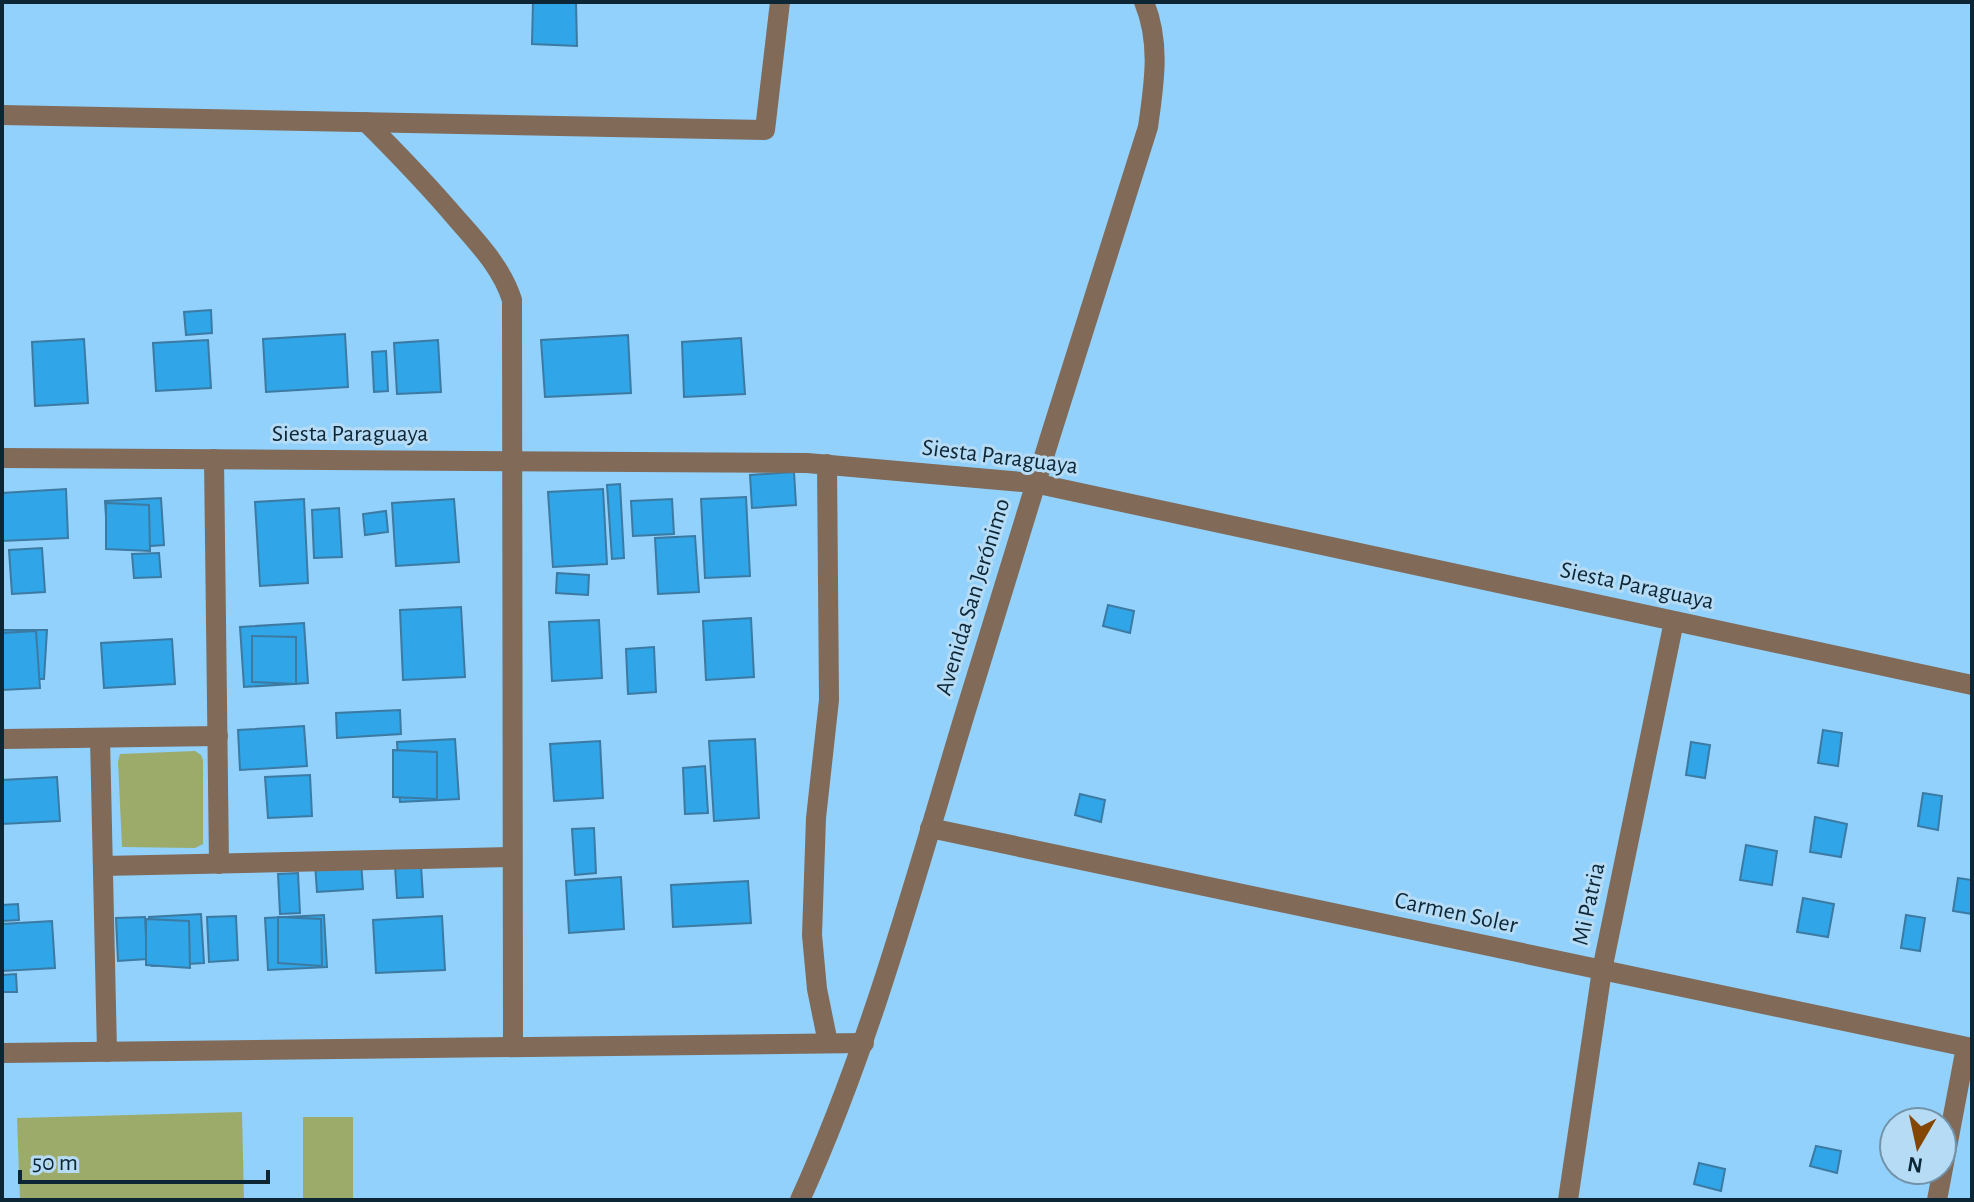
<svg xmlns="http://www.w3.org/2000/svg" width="1974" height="1202" font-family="'Alegreya Sans',sans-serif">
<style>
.green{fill:#9dab6a}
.building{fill:#30a5e7;stroke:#3c7aa2;stroke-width:2}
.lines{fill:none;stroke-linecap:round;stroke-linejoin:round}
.minor{stroke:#816a58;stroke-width:20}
.labels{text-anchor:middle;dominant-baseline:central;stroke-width:6;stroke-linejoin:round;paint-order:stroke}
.street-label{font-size:24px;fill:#0c2636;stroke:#b6dbf5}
</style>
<rect width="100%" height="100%" fill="#91d1fc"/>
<!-- green -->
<g class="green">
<polygon points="195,751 201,755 203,760 203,844 195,848 122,847 118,762 120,754"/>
<polygon points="242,1112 244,1200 20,1200 17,1118"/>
<rect x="303" y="1117" width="50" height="83"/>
</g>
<!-- building -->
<g class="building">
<polygon points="533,2 576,2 577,46 532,44"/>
<polygon points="211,310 212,333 186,335 184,312"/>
<polygon points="345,334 348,387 266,392 263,339"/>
<polygon points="628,335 631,393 545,397 541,340"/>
<polygon points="741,338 745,394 684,397 682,342"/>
<polygon points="84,339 88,403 35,406 32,342"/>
<polygon points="208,340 211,388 156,391 153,343"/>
<polygon points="438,340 441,392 397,394 394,343"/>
<polygon points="386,351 388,391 374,392 372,352"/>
<polygon points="794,472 796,505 752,508 750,475"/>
<polygon points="620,484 624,558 612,559 607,485"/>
<polygon points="66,489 68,538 2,541 2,493"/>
<polygon points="603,489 607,564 553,567 548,492"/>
<polygon points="746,497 750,576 705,578 701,499"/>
<polygon points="161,498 164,545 108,549 105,501"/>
<polygon points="304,499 308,583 260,586 255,502"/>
<polygon points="454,499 459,562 396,566 392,503"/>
<polygon points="672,499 674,534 633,536 631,501"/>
<polygon points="106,503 149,505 150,551 106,549"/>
<polygon points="339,508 342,557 314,558 312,510"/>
<polygon points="386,511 388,532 365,535 363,514"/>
<polygon points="695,536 699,592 658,594 655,538"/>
<polygon points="42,548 45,592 12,594 9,550"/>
<polygon points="159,553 161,577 134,578 132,554"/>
<polygon points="557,573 589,575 588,595 556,593"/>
<polygon points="1108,605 1134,611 1130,633 1103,626"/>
<polygon points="461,607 465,677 403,680 400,610"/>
<polygon points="751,618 754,677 706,680 703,621"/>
<polygon points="599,620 602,678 552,681 549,622"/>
<polygon points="304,623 308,683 244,687 240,627"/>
<polygon points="2,630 47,630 44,679 2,678"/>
<polygon points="36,631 40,688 2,690 2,633"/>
<polygon points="252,636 296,637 296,684 252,682"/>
<polygon points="172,639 175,684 104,688 101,643"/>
<polygon points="654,647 656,692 628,694 626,649"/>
<polygon points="400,710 401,734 337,738 336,713"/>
<polygon points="304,726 307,766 240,770 238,730"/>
<polygon points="1823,730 1842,733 1838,766 1818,763"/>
<polygon points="455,739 459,799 400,802 397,742"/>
<polygon points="755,739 759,818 714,821 709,741"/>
<polygon points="600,741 603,798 554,801 550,744"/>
<polygon points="1691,742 1710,745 1705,778 1686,775"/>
<polygon points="393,750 437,752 437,799 393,797"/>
<polygon points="705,766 708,813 685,814 683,768"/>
<polygon points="310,775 312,816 268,818 265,777"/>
<polygon points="57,777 60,821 2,824 2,780"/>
<polygon points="1923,793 1942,796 1938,830 1918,826"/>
<polygon points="1080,794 1105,800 1101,822 1075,815"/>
<polygon points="1815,817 1847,824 1841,857 1810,852"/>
<polygon points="594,828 596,873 575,875 572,829"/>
<polygon points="1746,845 1777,851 1772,885 1740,880"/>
<polygon points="361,862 363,889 317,892 315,864"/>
<polygon points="421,865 423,897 397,898 395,866"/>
<polygon points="298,873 300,913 280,914 278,874"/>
<polygon points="621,877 624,929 569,933 566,881"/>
<polygon points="1958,878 1972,880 1972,914 1953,911"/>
<polygon points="748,881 751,923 673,927 671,885"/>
<polygon points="1803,898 1834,904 1828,937 1797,932"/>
<polygon points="18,904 19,920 2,921 2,905"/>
<polygon points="201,914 204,963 152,966 149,917"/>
<polygon points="324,915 327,967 268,970 265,918"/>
<polygon points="1906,915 1925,918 1920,951 1901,948"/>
<polygon points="236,916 238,960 209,962 207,917"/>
<polygon points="442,916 445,970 376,973 373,920"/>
<polygon points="145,917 147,959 118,961 116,918"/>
<polygon points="278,917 321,919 322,966 278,963"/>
<polygon points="146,919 189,921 190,968 146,965"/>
<polygon points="52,921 55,968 2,971 2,924"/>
<polygon points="16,974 17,992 2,992 2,975"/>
<polygon points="1816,1146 1841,1151 1837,1173 1810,1166"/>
<polygon points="1699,1163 1725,1169 1721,1191 1694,1184"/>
</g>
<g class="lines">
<!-- minor -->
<g class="minor">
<polyline points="2,115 765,130 780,2"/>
<path d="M366,122C397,153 427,184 456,218C478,243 502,268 512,300L513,1047"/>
<polyline points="2,458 807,463 1034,483 1972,685"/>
<polyline points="214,459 219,864"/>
<polyline points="827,464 829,700 816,818 812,935 817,989 828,1043"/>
<polyline points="100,738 107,1052"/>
<polyline points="2,739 218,736"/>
<polyline points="930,828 1972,1048"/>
<polyline points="103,866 512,857"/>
<polyline points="2,1053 864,1043"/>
<path d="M800,1200C870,1046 914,882 963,720C1023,522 1085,324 1148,127C1154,84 1161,43 1144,2"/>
<polyline points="1568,1200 1602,970 1674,621"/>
<polyline points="1937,1200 1966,1047"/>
</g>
</g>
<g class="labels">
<!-- street labels -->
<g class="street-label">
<text x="350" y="434">Siesta Paraguaya</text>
<text transform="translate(1000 457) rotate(7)">Siesta Paraguaya</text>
<text transform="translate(1637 586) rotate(12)">Siesta Paraguaya</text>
<text transform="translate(973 597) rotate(-73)">Avenida San Jerónimo</text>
<text transform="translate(1589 904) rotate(-78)">Mi Patria</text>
<text transform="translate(1456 913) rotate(12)">Carmen Soler</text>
</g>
</g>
<!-- border -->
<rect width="1974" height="1202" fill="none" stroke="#0c2636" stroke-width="8"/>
<!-- north arrow -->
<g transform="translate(1918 1146) rotate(189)"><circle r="38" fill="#b6dbf5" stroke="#7293a9" stroke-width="2"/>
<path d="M0-6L14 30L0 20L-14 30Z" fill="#844703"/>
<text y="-12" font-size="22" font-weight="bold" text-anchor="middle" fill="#0c2636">N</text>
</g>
<!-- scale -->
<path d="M20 1170v12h248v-12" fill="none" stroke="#0c2636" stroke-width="4"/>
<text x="32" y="1170" font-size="24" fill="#0c2636" stroke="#b6dbf5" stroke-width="6" paint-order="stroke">50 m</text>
</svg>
